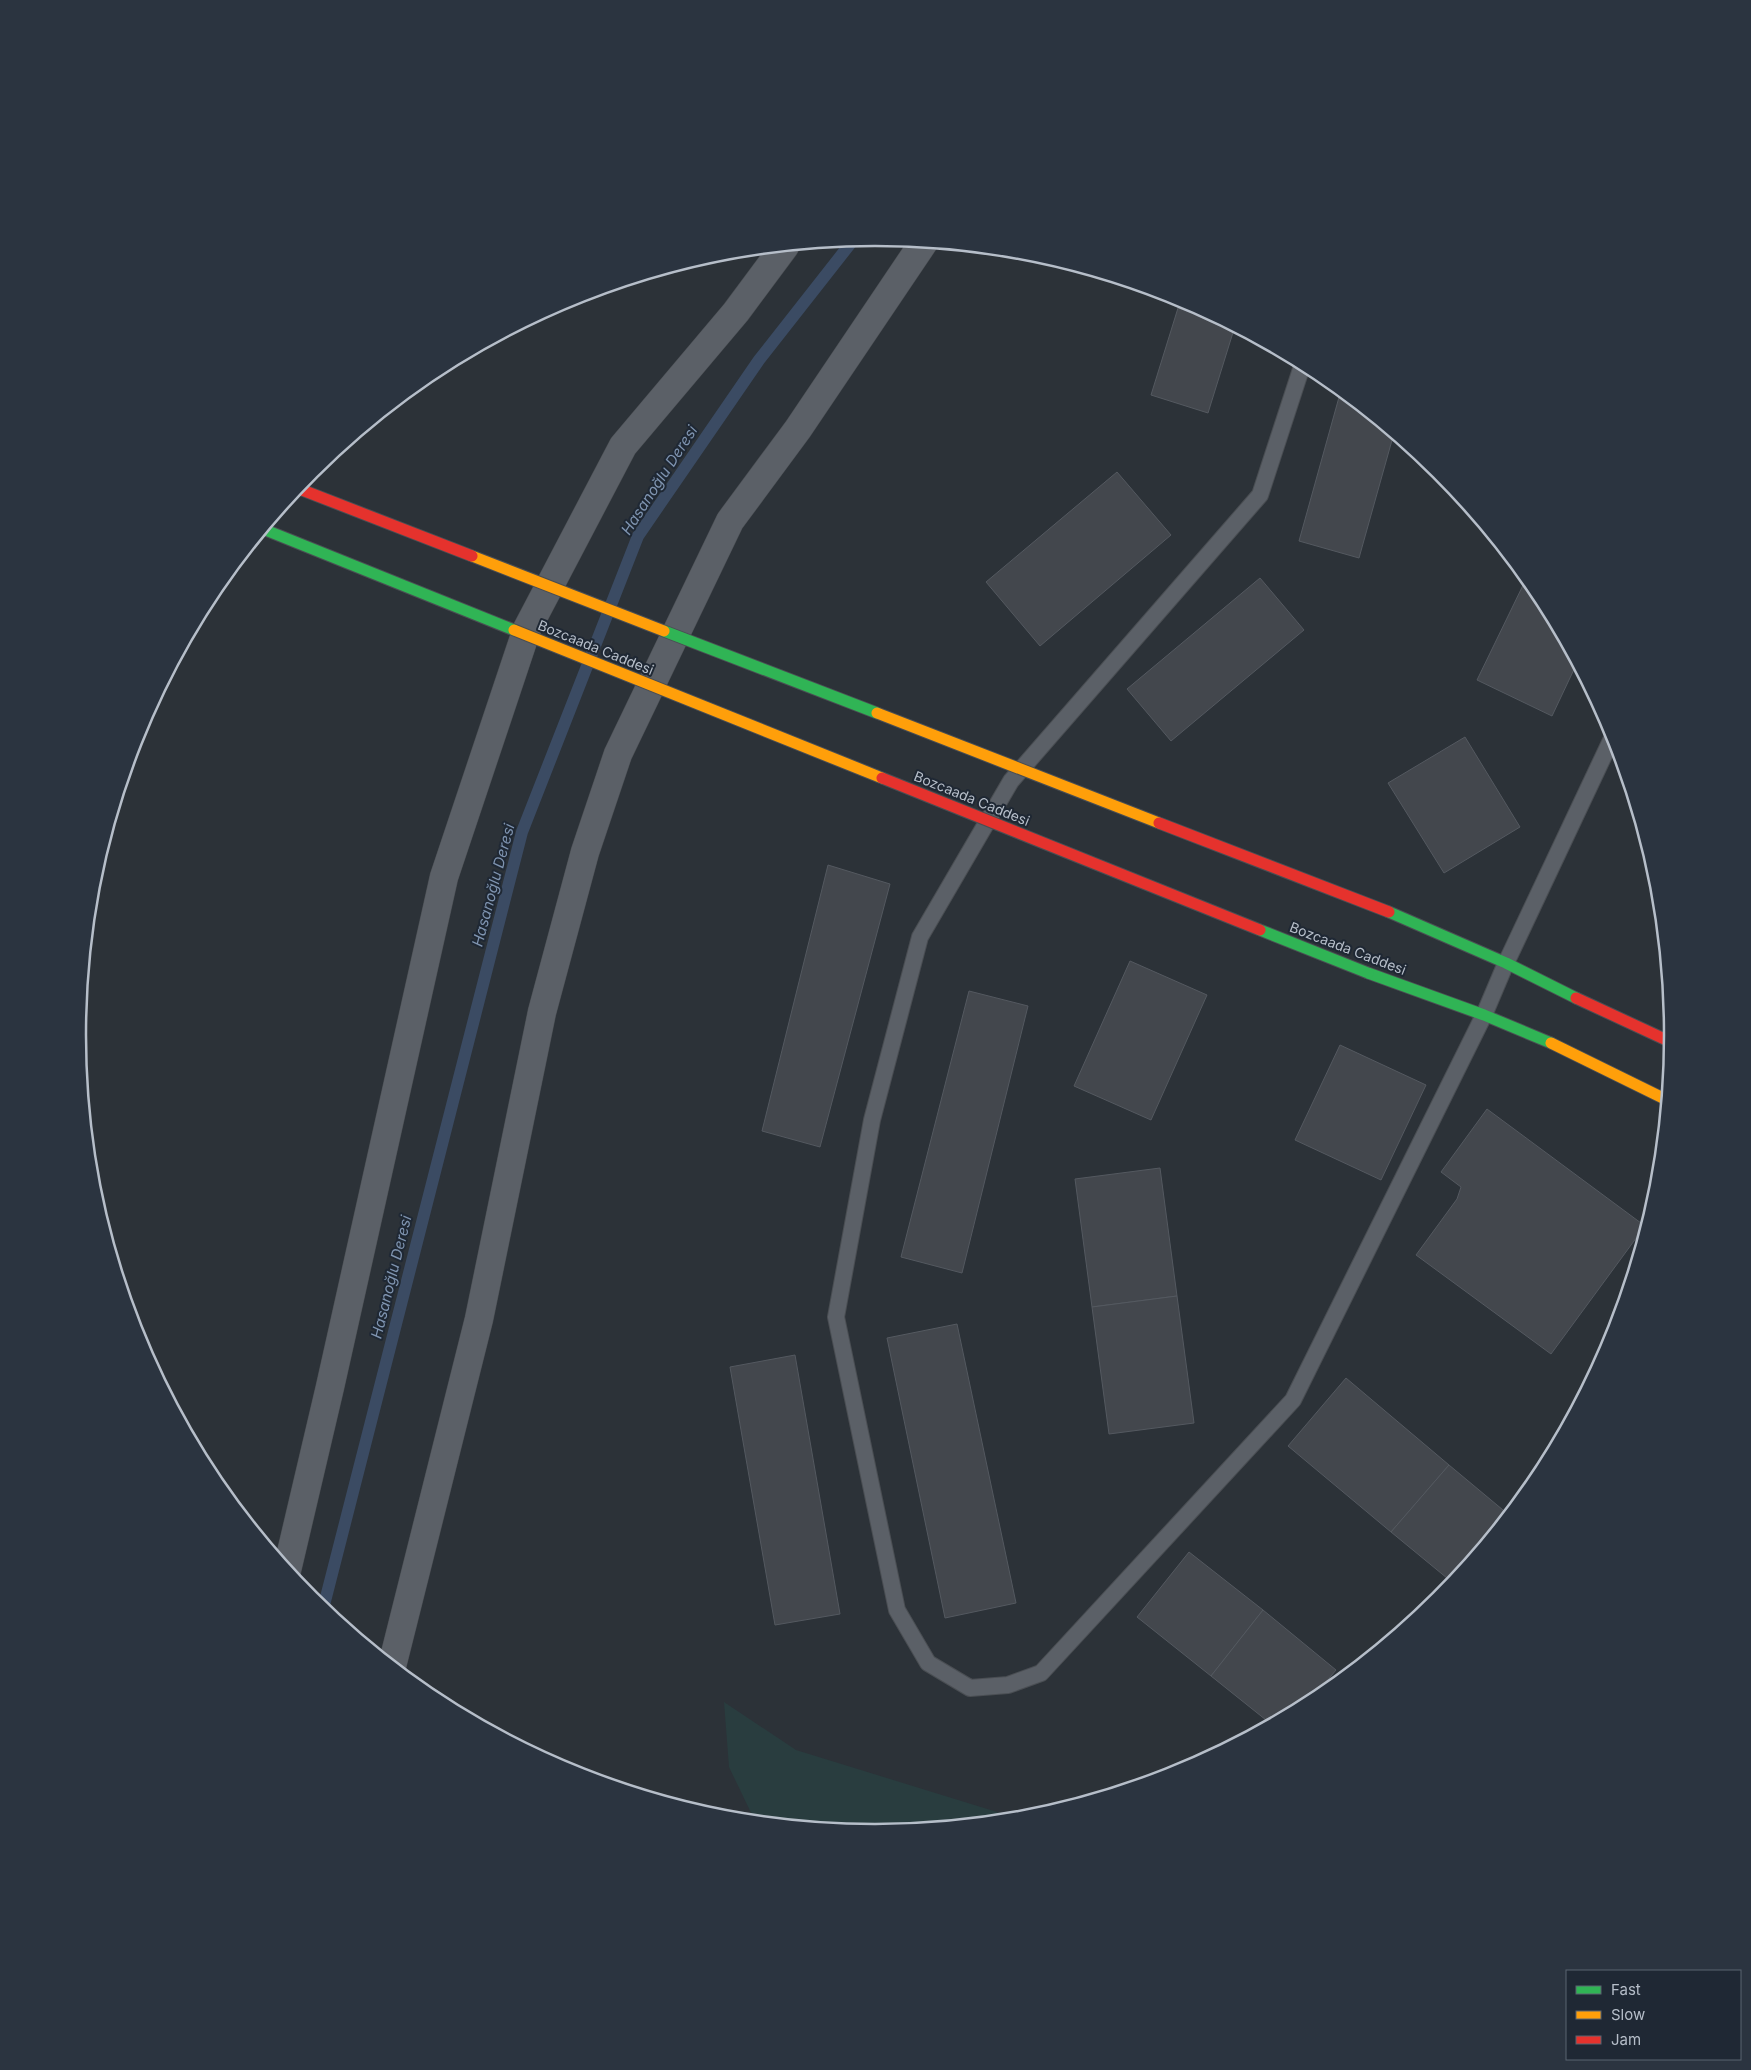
<svg xmlns="http://www.w3.org/2000/svg" width="1751" height="2070" font-family="Inter,sans-serif">
<style>
.green{fill:#293d3f}
.lines{fill:none;stroke-linecap:round;stroke-linejoin:round}
.stream{stroke:#3b4b63;stroke-width:12}
.building{fill:#43474d;stroke:#545960}
.lane-casing{stroke:#4a4e53;stroke-width:18}
.street-casing{stroke:#4a4e53;stroke-width:29}
.fast-casing{stroke:#4a4e53;stroke-width:13}
.slow-casing{stroke:#4a4e53;stroke-width:13}
.jam-casing{stroke:#4a4e53;stroke-width:13}
.lane{stroke:#5b6067;stroke-width:16}
.street{stroke:#5b6067;stroke-width:28}
.fast{stroke:#30b455;stroke-width:11}
.slow{stroke:#ff9f0a;stroke-width:11}
.jam{stroke:#e5322d;stroke-width:11}
.fast-bridge-casing{stroke:#4a4e53;stroke-width:13;stroke-linecap:butt}
.slow-bridge-casing{stroke:#4a4e53;stroke-width:13;stroke-linecap:butt}
.jam-bridge-casing{stroke:#4a4e53;stroke-width:13;stroke-linecap:butt}
.fast-bridge{stroke:#30b455;stroke-width:11}
.slow-bridge{stroke:#ff9f0a;stroke-width:11}
.jam-bridge{stroke:#e5322d;stroke-width:11}
.labels{text-anchor:middle;dominant-baseline:central;stroke-width:4;stroke-linejoin:round;paint-order:stroke}
.street-label{font-size:14px;fill:#b6bec9;stroke:#1f2834}
.water-label{font-size:15px;font-style:italic;fill:#7f94b0;stroke:#1f2834}
.rim{fill:none;stroke:#b6bec9;stroke-width:2.5}
</style>
<rect width="100%" height="100%" fill="#2c3238"/>
<!-- green -->
<polygon class="green" points="724,1702 796,1750 1010,1816 1056,1810 1031,1818 875,1833 755,1821 729,1767"/>
<g class="lines">
<!-- stream -->
<polyline class="stream" points="323,1609 522,832 638,536 759,360 854,239"/>
</g>
<!-- building -->
<g class="building">
<polygon points="1178,308 1235,326 1208,413 1151,395"/>
<polygon points="1341,390 1394,433 1359,558 1299,541"/>
<polygon points="1117,472 1171,535 1040,646 986,582"/>
<polygon points="1527,577 1539,592 1577,663 1552,716 1477,680"/>
<polygon points="1260,578 1304,630 1171,741 1127,689"/>
<polygon points="1465,737 1520,827 1444,873 1388,783"/>
<polygon points="828,865 890,884 820,1147 762,1131"/>
<polygon points="1130,961 1207,995 1151,1120 1074,1086"/>
<polygon points="969,991 1028,1006 962,1273 901,1257"/>
<polygon points="1340,1045 1426,1085 1381,1180 1295,1140"/>
<polygon points="1487,1109 1645,1226 1551,1354 1416,1255 1457,1199 1461,1187 1441,1172"/>
<polygon points="1160,1168 1177,1296 1092,1307 1075,1179"/>
<polygon points="1177,1296 1194,1423 1109,1434 1092,1307"/>
<polygon points="957,1324 1016,1603 945,1618 887,1338"/>
<polygon points="795,1355 840,1614 775,1625 730,1367"/>
<polygon points="1346,1378 1449,1465 1391,1532 1288,1446"/>
<polygon points="1449,1465 1509,1515 1453,1583 1391,1532"/>
<polygon points="1189,1552 1263,1610 1211,1676 1137,1617"/>
<polygon points="1263,1610 1336,1670 1307,1705 1271,1724 1211,1676"/>
</g>
<g class="lines">
<defs>
<polyline id="lane" points="1303,363 1260,495 1011,781 920,937 872,1120 836,1317 897,1610 928,1663 970,1688 1008,1685 1041,1673 1293,1400 1484,1015 1506,963 1614,734"/>
<g id="street">
<polyline points="287,1570 330,1387 444,877 527,629 623,446 736,312 785,246"/>
<polyline points="392,1666 479,1319 542,1012 585,852 618,754 730,521 798,429 924,242"/>
</g>
<g id="fast">
<polyline points="1389,912 1506,963 1576,998"/>
<polyline points="1368,973 1484,1015 1551,1043"/>
</g>
<polyline id="slow" points="1551,1043 1667,1100"/>
<polyline id="jam" points="1576,998 1673,1043"/>
</defs>
<!-- lane casing -->
<use href="#lane" class="lane-casing"/>
<!-- street casing -->
<use href="#street" class="street-casing"/>
<!-- fast casing -->
<use href="#fast" class="fast-casing"/>
<!-- slow casing -->
<use href="#slow" class="slow-casing"/>
<!-- jam casing -->
<use href="#jam" class="jam-casing"/>
<!-- lane -->
<use href="#lane" class="lane"/>
<!-- street -->
<use href="#street" class="street"/>
<!-- fast -->
<use href="#fast" class="fast"/>
<!-- slow -->
<use href="#slow" class="slow"/>
<!-- jam -->
<use href="#jam" class="jam"/>
<defs>
<g id="fast-bridge">
<polyline points="263,529 514,630"/>
<polyline points="664,631 877,713"/>
<polyline points="1260,930 1368,973"/>
</g>
<g id="slow-bridge">
<polyline points="472,556 664,631"/>
<polyline points="514,630 882,778"/>
<polyline points="877,713 1159,823"/>
</g>
<g id="jam-bridge">
<polyline points="297,488 472,556"/>
<polyline points="882,778 1260,930"/>
<polyline points="1159,823 1389,912"/>
</g>
</defs>
<!-- fast-bridge casing -->
<use href="#fast-bridge" class="fast-bridge-casing"/>
<!-- slow-bridge casing -->
<use href="#slow-bridge" class="slow-bridge-casing"/>
<!-- jam-bridge casing -->
<use href="#jam-bridge" class="jam-bridge-casing"/>
<!-- fast-bridge -->
<use href="#fast-bridge" class="fast-bridge"/>
<!-- slow-bridge -->
<use href="#slow-bridge" class="slow-bridge"/>
<!-- jam-bridge -->
<use href="#jam-bridge" class="jam-bridge"/>
</g>
<g class="labels">
<!-- street labels -->
<g class="street-label">
<text transform="translate(596 647) rotate(22)">Bozcaada Caddesi</text>
<text transform="translate(972 798) rotate(22)">Bozcaada Caddesi</text>
<text transform="translate(1348 948) rotate(21)">Bozcaada Caddesi</text>
</g>
<!-- water labels -->
<g class="water-label">
<text transform="translate(659 480) rotate(-57)">Hasanoğlu Deresi</text>
<text transform="translate(493 885) rotate(-75)">Hasanoğlu Deresi</text>
<text transform="translate(391 1277) rotate(-76)">Hasanoğlu Deresi</text>
</g>
</g>
<!-- crop -->
<path d="M0 0H1751V2070H0ZM86 1035a789 789 0 1 1 1578 0a789 789 0 1 1-1578 0Z" fill="#2b3440" fill-rule="evenodd"/>
<path class="rim" d="M86 1035a789 789 0 1 1 1578 0a789 789 0 1 1-1578 0Z"/>
<!-- legend -->
<rect x="1566" y="1970" width="175" height="90" fill="#1f2834" stroke="#5b6470"/>
<rect x="1576" y="1986" width="25" height="8" fill="#30b455" stroke="#5b6470"/>
<text x="1611" y="1995" font-size="15" fill="#b6bec9">Fast</text>
<rect x="1576" y="2011" width="25" height="8" fill="#ff9f0a" stroke="#5b6470"/>
<text x="1611" y="2020" font-size="15" fill="#b6bec9">Slow</text>
<rect x="1576" y="2036" width="25" height="8" fill="#e5322d" stroke="#5b6470"/>
<text x="1611" y="2045" font-size="15" fill="#b6bec9">Jam</text>
</svg>
